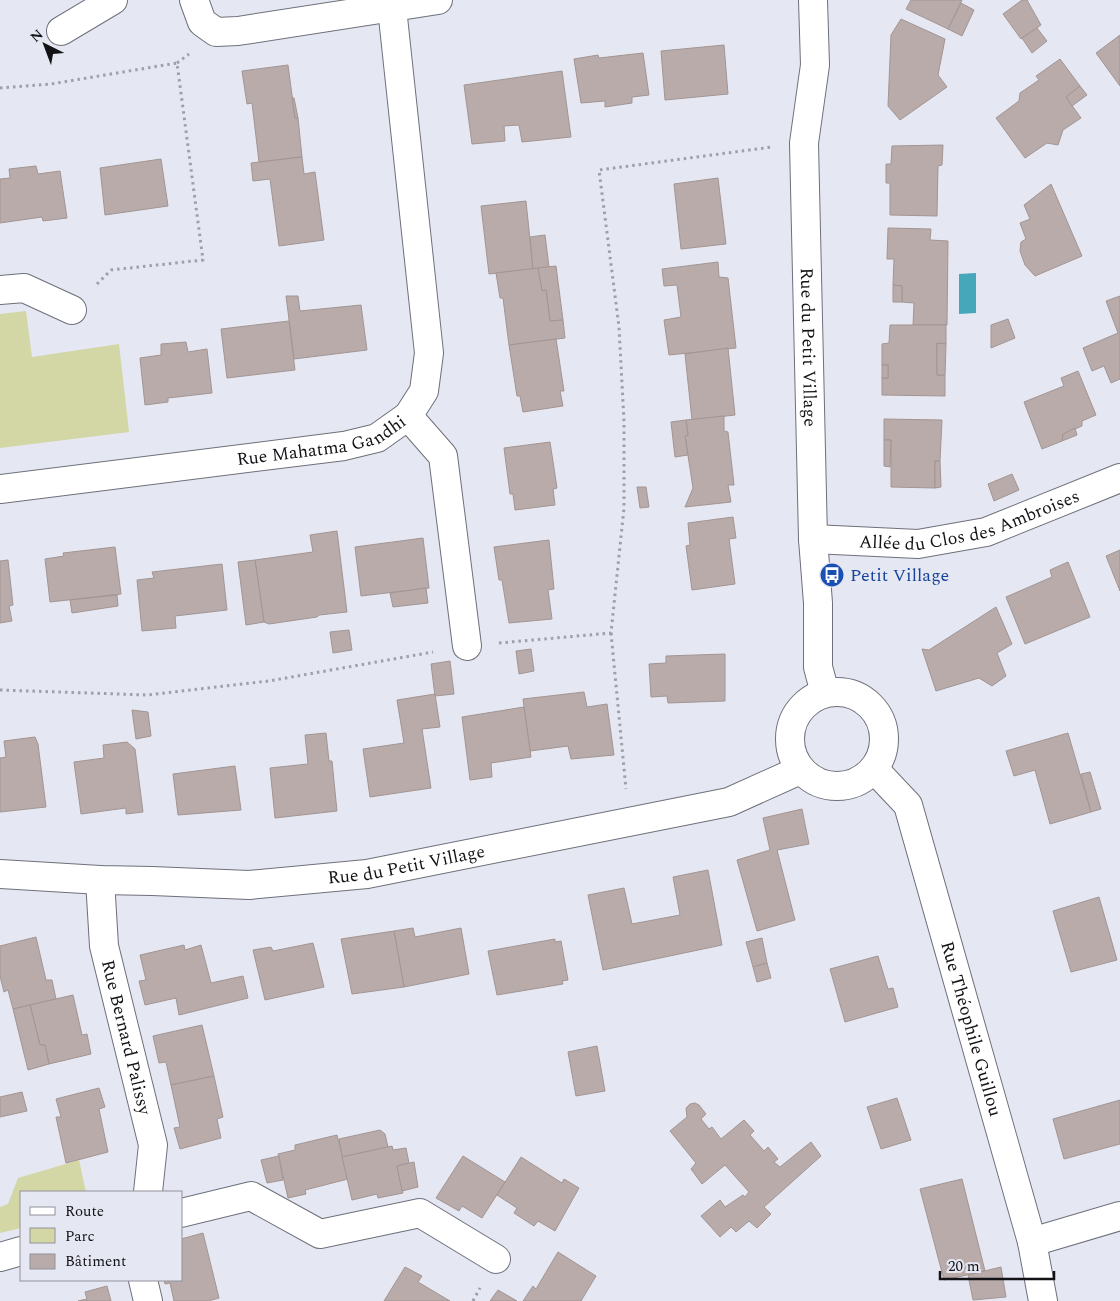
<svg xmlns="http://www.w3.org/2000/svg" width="1120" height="1301" font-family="Spectral,serif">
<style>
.green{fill:#d3d7a5}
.water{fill:#46a7bb}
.building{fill:#b9aba9;stroke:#a29593}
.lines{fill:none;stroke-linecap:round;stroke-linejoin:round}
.minor-casing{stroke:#6e707a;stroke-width:30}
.path{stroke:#9e9fa8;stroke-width:3;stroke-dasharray:2.5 4;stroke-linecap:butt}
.minor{stroke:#fff;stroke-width:28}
.labels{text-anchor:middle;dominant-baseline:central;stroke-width:4;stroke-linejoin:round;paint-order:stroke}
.street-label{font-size:18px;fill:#131317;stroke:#e5e7f2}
.transit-label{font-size:18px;fill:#164399;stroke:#e5e7f2;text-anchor:start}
</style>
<rect width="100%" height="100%" fill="#e5e7f2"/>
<!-- green -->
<g class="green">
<polygon points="26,311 32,357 119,344 129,432 0,448 0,314"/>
<polygon points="79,1160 86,1192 21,1192 21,1228 0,1233 0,1207 8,1204 18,1178"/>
</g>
<!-- water -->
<polygon class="water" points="976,273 976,313 959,314 959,274"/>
<!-- building -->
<g class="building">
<polygon points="911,0 962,0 948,29 906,9"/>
<polygon points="1022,0 1027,0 1041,25 1021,39 1003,14"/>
<polygon points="961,3 974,10 962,36 948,29"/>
<polygon points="901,19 945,39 938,75 947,87 900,120 888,106 891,35"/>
<polygon points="1037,28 1047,41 1032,53 1022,38"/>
<polygon points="1120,35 1120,86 1096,53"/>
<polygon points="724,45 728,94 665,100 661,51"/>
<polygon points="643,53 649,95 632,97 632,103 605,107 605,101 581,103 574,59 598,55 599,58"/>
<polygon points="1060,59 1080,86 1066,97 1081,118 1063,130 1058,145 1047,143 1025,158 996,118 1019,101 1020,93 1039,80 1036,76"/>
<polygon points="288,65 295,118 298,118 302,157 259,162 252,103 247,104 242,71"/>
<polygon points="562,71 571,137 522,142 519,125 504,126 505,141 472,144 464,85"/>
<polygon points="1080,86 1087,95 1072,106 1066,97"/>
<polygon points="292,98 294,98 298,118 295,118"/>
<polygon points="943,145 942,165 938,166 937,216 890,215 890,183 886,183 886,164 891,164 892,146"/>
<polygon points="302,157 304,174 315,172 324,240 279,246 270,179 253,181 251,163"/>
<polygon points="161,159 168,206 105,215 100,168"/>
<polygon points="36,166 38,174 60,171 67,218 43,221 42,217 0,223 0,179 10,178 9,169"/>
<polygon points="718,178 726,244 681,249 674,184"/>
<polygon points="1051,184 1082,256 1035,276 1025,265 1020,251 1021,242 1026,239 1020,223 1030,219 1024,205"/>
<polygon points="526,201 533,269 489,274 481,206"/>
<polygon points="888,228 931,229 930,240 948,241 947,325 913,325 914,303 902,302 902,286 893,285 894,259 887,259"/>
<polygon points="545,235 549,267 533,269 530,237"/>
<polygon points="718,262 719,277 728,278 736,348 669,355 664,320 681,317 677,285 664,286 662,269"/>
<polygon points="556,266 563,320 550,321 546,290 542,291 538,268"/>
<polygon points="538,268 542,291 546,290 550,321 563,320 565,338 509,345 503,298 500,298 496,273"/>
<polygon points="893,285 902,286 902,302 893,302"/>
<polygon points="286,296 298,296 300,311 361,305 367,350 294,359"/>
<polygon points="1120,296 1120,379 1111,383 1104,366 1092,371 1083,348 1118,333 1106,301"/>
<polygon points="1008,319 1015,338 991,348 991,325"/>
<polygon points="289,321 295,370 227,378 221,329"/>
<polygon points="890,325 946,325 946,344 937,343 937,375 945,375 945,396 882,395 882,378 888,378 888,365 882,365 882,344 889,343"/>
<polygon points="556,339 564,391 560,391 563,406 523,412 520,396 517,396 509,345"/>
<polygon points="186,342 188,352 207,349 212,393 168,398 168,402 145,405 140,358 161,355 161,344"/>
<polygon points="937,343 946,344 945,375 937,375"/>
<polygon points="728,348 735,415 692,420 685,354"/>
<rect x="882" y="365" width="6" height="13"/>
<polygon points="1078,371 1096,415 1082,421 1082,426 1063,434 1062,441 1042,449 1024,402 1064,386 1061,378"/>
<polygon points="724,416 724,431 728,432 734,485 728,485 731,502 685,507 693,488 685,436 688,435 686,420"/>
<polygon points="884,419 942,420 940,461 935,461 935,488 891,487 891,440 884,440"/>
<polygon points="686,420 688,435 685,436 688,455 675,457 671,422"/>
<polygon points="1075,428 1077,435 1062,441 1063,434"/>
<polygon points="884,440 891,440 890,467 884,466"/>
<polygon points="550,442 557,488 553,489 555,505 515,510 513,494 510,494 504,448"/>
<polygon points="935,461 940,461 941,487 935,488"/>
<polygon points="1012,474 1019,490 994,501 988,484"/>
<polygon points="637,487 646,487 649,507 640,508"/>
<polygon points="733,517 736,538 729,539 735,584 692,590 686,546 690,545 688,523"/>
<polygon points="337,531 347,612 319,615 317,617 269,624 264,622 255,560 313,552 310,535"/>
<polygon points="423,538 429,588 361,596 355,547"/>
<polygon points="549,540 554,589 548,590 552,619 509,623 502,580 499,580 494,547"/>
<polygon points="115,547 121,594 50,602 45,559 64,556 63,553"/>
<polygon points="1120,550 1120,591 1106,556"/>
<polygon points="8,560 13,605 9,606 12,621 0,623 0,561"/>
<polygon points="255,560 264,622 246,625 238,562"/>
<polygon points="1068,562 1090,617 1025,644 1006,597 1052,577 1050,570"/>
<polygon points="222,564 227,610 175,616 176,628 142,631 137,580 154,578 152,572"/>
<polygon points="426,588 428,603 393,607 390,593"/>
<polygon points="117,595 118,606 72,613 70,600"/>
<polygon points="996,607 1012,644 997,653 1006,676 992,686 979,678 936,691 922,649 929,650"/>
<polygon points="349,630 352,650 333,653 330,632"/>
<polygon points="531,649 534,671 519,674 516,651"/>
<polygon points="725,654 725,701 668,703 667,696 651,697 649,664 666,663 666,656"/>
<polygon points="450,661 454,694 435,696 431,664"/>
<polygon points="584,692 587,707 607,704 614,755 571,759 568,746 530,751 523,699"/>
<polygon points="435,694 440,727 422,729 431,788 370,797 363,749 404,743 397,700"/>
<polygon points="524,707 531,757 491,763 492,777 470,780 462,717"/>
<polygon points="132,710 148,712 151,736 136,739"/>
<polygon points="326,733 329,761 332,761 337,811 275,818 270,768 308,764 305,735"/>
<polygon points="1068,733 1091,812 1050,824 1035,770 1014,776 1006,751"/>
<polygon points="35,737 38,744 46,807 0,812 0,758 6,757 4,741"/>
<polygon points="127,742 135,749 143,812 126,814 126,808 81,814 74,762 104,758 103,745"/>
<polygon points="235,766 241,810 178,815 173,774"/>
<polygon points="1090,772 1101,809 1091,812 1081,774"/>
<polygon points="802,809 809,844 777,850 795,920 757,931 737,860 770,850 763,818"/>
<polygon points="708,870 722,945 603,970 588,895 624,888 632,924 680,915 673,877"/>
<polygon points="1099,897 1117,960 1071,972 1053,911"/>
<polygon points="413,928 415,937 461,928 469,974 404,987 394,931"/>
<polygon points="394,931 404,987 352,994 341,939"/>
<polygon points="36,937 46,980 52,980 56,999 13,1009 8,990 4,992 0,976 0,946"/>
<polygon points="762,938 767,963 753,967 746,942"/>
<polygon points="555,939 555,942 561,941 568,980 562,981 563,984 497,995 488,951"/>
<polygon points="313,943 324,987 265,1000 253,950 271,947 273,951"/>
<polygon points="184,945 185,950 201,945 211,983 243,976 248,998 179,1015 176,998 145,1005 139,981 146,980 140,955"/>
<polygon points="878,956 888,989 893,988 898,1007 845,1022 830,969"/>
<polygon points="767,963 771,978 757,982 753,967"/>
<polygon points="73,995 82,1035 87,1034 91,1054 49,1064 45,1045 40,1045 30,1005"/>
<polygon points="30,1005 40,1045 45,1045 49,1064 28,1070 13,1009"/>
<polygon points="202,1025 214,1076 171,1085 166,1062 159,1063 153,1036"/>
<polygon points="597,1046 605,1091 576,1096 568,1052"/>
<polygon points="214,1076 223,1117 217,1119 221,1138 180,1149 174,1128 180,1127 171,1085"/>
<polygon points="99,1088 105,1107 99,1109 108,1152 66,1163 56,1117 61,1117 56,1099"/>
<polygon points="22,1092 27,1111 0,1117 0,1097"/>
<polygon points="897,1098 911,1140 881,1149 867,1107"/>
<polygon points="1120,1100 1120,1144 1064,1159 1053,1119"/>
<polygon points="695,1103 699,1105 706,1114 701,1119 709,1129 712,1127 721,1139 744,1120 754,1131 750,1135 764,1151 768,1147 778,1159 774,1162 780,1167 811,1142 821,1156 764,1207 771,1214 757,1228 749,1221 736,1232 731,1227 720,1237 701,1216 720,1200 725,1207 743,1195 745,1197 749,1192 725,1165 702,1184 691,1169 696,1163 670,1131 687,1117 686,1108 690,1104"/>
<polygon points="380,1130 385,1134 388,1147 342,1157 339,1139"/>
<polygon points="337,1135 348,1179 305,1190 306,1194 288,1198 278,1154 295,1150 295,1145"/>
<polygon points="392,1146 393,1150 406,1148 409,1163 397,1166 403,1193 378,1198 377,1194 352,1200 342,1157"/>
<polygon points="279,1156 283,1180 267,1183 261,1160"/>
<polygon points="463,1156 505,1182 482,1218 462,1206 459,1211 436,1198"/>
<polygon points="521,1157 562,1183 564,1179 579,1188 555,1231 538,1221 534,1226 514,1213 517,1208 497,1195"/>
<polygon points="414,1162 418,1187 402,1191 397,1166"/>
<polygon points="962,1179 985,1271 944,1280 920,1189"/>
<polygon points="203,1233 219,1298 208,1301 174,1301 170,1283 165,1284 164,1280 181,1280 181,1239"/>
<polygon points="558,1252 596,1276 581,1301 523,1301 533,1286 536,1289"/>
<polygon points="405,1267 422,1276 418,1282 450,1301 384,1301"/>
<polygon points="1001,1267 1006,1297 973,1300 968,1275"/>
<polygon points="107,1286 111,1301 78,1301 87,1299 85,1292"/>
<polygon points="498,1290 517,1301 490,1301"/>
</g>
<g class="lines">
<defs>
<g id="minor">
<polyline points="194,0 202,22 216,32 238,31 438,0"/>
<path id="s1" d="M813,0L815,65L804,143L813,539L818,603V667L825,693"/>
<polyline points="61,31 113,0"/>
<polyline points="0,290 24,288 72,310"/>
<polyline points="408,416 443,456 467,646"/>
<path id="s2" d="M0,489L344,446L377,438L408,416L424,391L429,353L392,8L387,0"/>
<path id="s3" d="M813,539L918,544L986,532L1120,478"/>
<circle cx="837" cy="739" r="47"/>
<path id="s4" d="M874,769L908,805L1032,1242L1043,1301"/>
<path id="s5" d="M0,874L100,880L152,881L249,885L367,874L729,802L800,770"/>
<path id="s6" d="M100,880L104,946L153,1145L148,1192"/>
<polyline points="181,1213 251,1196 320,1234 420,1213 496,1259"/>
<polyline points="1032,1242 1120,1216"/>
<polyline points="0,1257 21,1251"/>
<polyline points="143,1280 148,1301"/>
</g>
</defs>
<!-- minor casing -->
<use href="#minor" class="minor-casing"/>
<!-- path -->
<g class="path">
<polyline points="177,63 189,54"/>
<polyline points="0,88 51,84 177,63 203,260 111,270 95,286"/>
<polyline points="611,633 626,789"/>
<polyline points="499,643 611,633 624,508 624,422 619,327 599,170 772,147"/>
<polyline points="0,690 147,695 269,681 433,652"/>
<polyline points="473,1301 480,1288"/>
</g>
<!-- minor -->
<use href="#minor" class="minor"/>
</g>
<!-- icons -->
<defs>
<symbol id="bus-disc" viewBox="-11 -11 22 22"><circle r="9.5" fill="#1a4fb4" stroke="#e5e7f2"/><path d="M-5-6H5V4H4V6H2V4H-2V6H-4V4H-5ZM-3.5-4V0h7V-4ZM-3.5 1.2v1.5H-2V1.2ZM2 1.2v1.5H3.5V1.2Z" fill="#fff"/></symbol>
</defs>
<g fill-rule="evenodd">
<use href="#bus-disc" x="818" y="561" width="28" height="28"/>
</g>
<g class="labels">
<!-- street labels -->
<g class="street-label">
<text stroke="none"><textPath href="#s1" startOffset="348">Rue du Petit Village</textPath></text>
<text stroke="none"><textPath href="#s2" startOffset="326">Rue Mahatma Gandhi</textPath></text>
<text stroke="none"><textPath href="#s3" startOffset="160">Allée du Clos des Ambroises</textPath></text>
<text stroke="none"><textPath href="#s5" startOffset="408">Rue du Petit Village</textPath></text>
<text stroke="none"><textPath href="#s4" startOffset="282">Rue Théophile Guillou</textPath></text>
<text stroke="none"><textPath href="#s6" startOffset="160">Rue Bernard Palissy</textPath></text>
</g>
<!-- transit labels -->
<g class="transit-label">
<text x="850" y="575">Petit Village</text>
</g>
</g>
<!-- legend -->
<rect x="20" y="1191" width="162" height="90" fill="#e5e7f2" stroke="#91929a"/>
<rect x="30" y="1207" width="25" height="8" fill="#ffffff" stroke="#91929a"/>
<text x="65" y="1216" font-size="15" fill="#131317">Route</text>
<rect x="30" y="1228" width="25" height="15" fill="#d3d7a5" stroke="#91929a"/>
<text x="65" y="1241" font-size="15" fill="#131317">Parc</text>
<rect x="30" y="1254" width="25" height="15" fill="#b9aba9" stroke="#91929a"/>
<text x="65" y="1266" font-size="15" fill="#131317">Bâtiment</text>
<!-- north arrow -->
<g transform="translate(45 45) rotate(318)" stroke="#e5e7f2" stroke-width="4" paint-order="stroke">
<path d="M0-4L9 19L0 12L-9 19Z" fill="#131317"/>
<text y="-8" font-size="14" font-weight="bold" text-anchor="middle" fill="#131317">N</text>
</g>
<!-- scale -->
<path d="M940 1271v8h114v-8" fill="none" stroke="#131317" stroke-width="2.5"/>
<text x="948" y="1271" font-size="15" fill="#131317" stroke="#e5e7f2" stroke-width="4" paint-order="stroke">20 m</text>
</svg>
